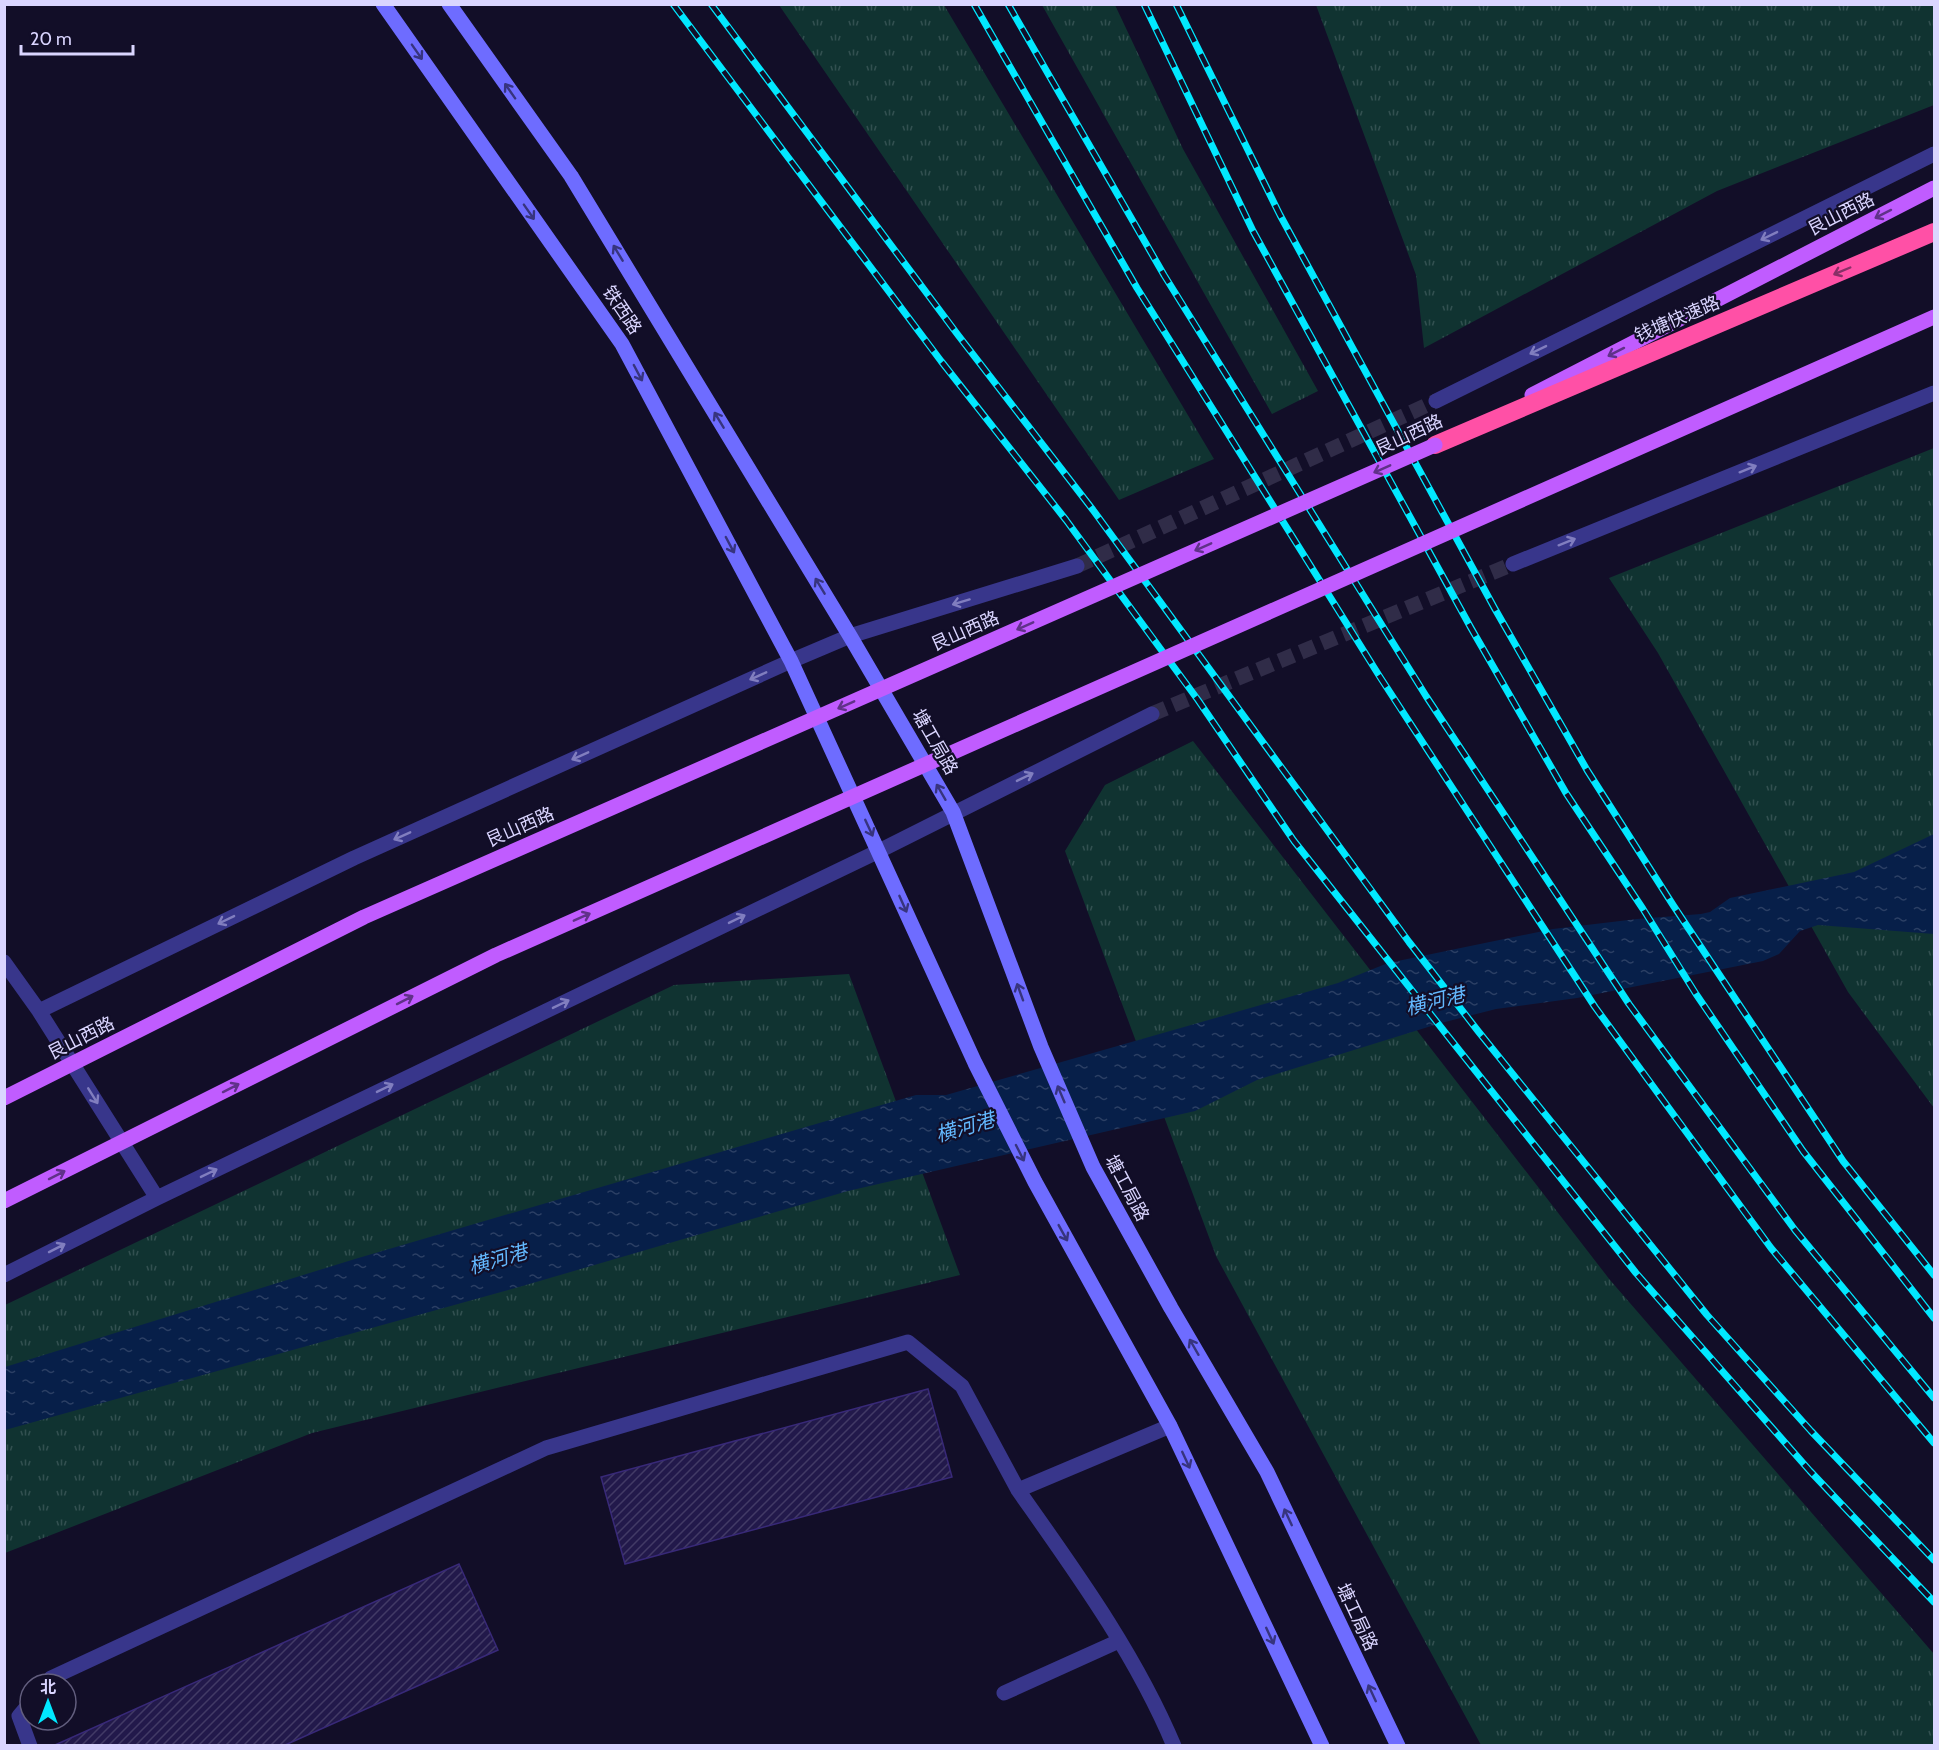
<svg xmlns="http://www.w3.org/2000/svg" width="1939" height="1750" viewBox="0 0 1939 1750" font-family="Cabin,'Noto Sans SC',sans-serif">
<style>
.grass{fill:url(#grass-tufts)}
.water{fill:url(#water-ripples)}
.building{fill:url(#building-hatch);stroke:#382978;stroke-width:1.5}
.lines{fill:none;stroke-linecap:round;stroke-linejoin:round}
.street-tunnel{stroke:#302c48;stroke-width:15;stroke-dasharray:15 8;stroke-linecap:butt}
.lane{stroke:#38368b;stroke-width:15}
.street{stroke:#38368b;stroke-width:15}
.secondary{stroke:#6e6cff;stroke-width:15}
.primary{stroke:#c05cff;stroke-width:15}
.highway{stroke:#ff50a6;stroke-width:18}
.rail-casing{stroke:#01e8ff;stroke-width:7}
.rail{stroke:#120e28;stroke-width:4.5;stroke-dasharray:14;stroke-linecap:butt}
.primary-bridge{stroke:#c05cff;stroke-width:15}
.oneway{stroke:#37347e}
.oneway2{stroke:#603189}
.oneway3{stroke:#817ebf}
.oneway4{stroke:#882f67}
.labels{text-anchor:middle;stroke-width:4.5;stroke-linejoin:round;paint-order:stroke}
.street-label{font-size:18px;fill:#dad5ff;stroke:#120e28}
.water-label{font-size:20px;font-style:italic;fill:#63b9ff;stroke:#120e28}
</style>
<defs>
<pattern id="grass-tufts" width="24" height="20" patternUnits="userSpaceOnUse" patternTransform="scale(1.5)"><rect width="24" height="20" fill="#103331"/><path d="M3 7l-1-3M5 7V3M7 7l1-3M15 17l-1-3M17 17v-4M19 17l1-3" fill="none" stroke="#325050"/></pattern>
<pattern id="water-ripples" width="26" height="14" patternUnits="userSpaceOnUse" patternTransform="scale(1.5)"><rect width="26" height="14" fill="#071f49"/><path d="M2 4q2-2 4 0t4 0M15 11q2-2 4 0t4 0" fill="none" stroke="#2b3f64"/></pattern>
<pattern id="building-hatch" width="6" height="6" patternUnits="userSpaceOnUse" patternTransform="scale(1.5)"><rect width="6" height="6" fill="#22194b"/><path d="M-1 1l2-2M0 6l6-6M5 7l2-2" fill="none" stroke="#423a66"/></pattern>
</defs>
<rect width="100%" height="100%" fill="#120e28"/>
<path class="grass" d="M779,5H944L1214,459L1119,500Z
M1042,5H1115L1183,149L1318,391L1272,414Z
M1316,5H1934V105L1717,191L1424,348L1416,275Z
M1934,448V1108L1848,992L1658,653L1609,578Z
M1193,741L1610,1280L1934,1654V1745H1481L1216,1256L1065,851L1105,785Z
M849,974L960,1275L312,1433L5,1553V1305L674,985Z"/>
<path class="water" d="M1934,834V934L1818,925L1800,931L1779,954L1763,961L1577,998L1496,1009L1441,1023L1257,1080L1195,1111L848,1191L519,1287L5,1430V1367L355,1259L816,1124L916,1095H946L1338,983L1388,963L1553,929L1637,919L1701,914L1710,912L1730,898L1854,872Z"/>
<path class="building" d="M928,1389L952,1477L625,1564L601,1477Z
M459,1564L498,1650L283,1746L55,1745Z"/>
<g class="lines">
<path class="street-tunnel" d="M1077,566L1436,401
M1152,714L1513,564"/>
<path class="lane" d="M1170,1426L1018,1490C1075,1571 1135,1653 1174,1746
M46,1684L51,1678L546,1448L908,1342L962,1386L1018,1490
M1004,1693L1119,1641
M30,1746L19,1716L30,1703"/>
<path class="street" d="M1436,401L1934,154
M1513,564L1934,393
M4,962L39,1011L157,1198
M39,1011L354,858L791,661L850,636L1077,566
M4,1275L157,1198L879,851L1152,714"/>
<path class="secondary" d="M383,4L622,344L791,661L975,1063L1035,1182L1170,1426L1322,1746
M449,4L571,176L850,636L953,812L1041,1047L1093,1167L1171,1308L1267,1472L1398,1746"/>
<path class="primary" d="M1532,395L1934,188"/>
<path class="highway" d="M1435,445L1934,232"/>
<defs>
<path id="rail" d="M673,4L941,361L1066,520L1198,700L1294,841L1451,1040L1636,1273L1810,1471L1934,1602
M711,4L958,335L1093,510L1409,942L1478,1031L1707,1315L1811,1431L1934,1560
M974,4L1137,288L1380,677L1595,1007L1771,1248L1934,1443
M1008,4L1164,275L1426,696L1629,1004L1795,1230L1934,1398
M1144,4L1253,231L1471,628L1566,793L1643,909L1696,994L1803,1151L1934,1318
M1176,4L1280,215L1495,609L1587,770L1673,905L1843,1161L1934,1275"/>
</defs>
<use href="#rail" class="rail-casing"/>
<use href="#rail" class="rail"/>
<path class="primary-bridge" d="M4,1098L364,917L1435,445
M4,1201L496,955L1934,317"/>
</g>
<defs><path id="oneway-shaft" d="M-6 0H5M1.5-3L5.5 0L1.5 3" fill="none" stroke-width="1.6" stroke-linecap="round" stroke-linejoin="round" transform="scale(1.5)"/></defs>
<g class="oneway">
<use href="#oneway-shaft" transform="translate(417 52) rotate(55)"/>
<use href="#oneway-shaft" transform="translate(510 91) rotate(-125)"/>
<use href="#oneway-shaft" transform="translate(529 212) rotate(55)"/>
<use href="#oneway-shaft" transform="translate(618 253) rotate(-121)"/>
<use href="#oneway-shaft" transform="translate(638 373) rotate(62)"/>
<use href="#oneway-shaft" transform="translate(719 420) rotate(-121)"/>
<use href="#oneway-shaft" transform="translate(730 545) rotate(62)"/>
<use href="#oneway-shaft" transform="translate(820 586) rotate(-121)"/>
<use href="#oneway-shaft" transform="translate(941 792) rotate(-120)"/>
<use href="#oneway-shaft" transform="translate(869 828) rotate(65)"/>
<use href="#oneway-shaft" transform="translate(903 904) rotate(66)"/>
<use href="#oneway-shaft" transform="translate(1020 992) rotate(-110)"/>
<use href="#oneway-shaft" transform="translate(1061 1094) rotate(-113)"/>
<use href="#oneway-shaft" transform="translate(1020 1153) rotate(63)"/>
<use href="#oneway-shaft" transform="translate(1063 1233) rotate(61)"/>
<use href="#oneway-shaft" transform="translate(1194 1347) rotate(-120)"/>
<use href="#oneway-shaft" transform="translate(1186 1460) rotate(65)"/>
<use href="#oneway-shaft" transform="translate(1288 1517) rotate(-115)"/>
<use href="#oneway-shaft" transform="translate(1270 1636) rotate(65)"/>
<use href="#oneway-shaft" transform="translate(1372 1693) rotate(-115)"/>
</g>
<g class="oneway2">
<use href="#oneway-shaft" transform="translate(1883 214) rotate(153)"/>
<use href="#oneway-shaft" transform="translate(1616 352) rotate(153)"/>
<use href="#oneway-shaft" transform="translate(1382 469) rotate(156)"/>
<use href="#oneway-shaft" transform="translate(1203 547) rotate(156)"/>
<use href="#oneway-shaft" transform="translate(1025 626) rotate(156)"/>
<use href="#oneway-shaft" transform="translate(846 705) rotate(156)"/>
<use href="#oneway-shaft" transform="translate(582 917) rotate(-24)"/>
<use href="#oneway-shaft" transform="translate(405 1000) rotate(-27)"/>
<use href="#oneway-shaft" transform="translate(231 1088) rotate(-27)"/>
<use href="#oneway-shaft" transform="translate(57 1175) rotate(-27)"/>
</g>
<g class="oneway3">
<use href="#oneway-shaft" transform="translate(1769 236) rotate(154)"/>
<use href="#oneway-shaft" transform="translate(1538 350) rotate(154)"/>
<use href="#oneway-shaft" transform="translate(1748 469) rotate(-22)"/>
<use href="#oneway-shaft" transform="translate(1567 542) rotate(-22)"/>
<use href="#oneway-shaft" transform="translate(961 602) rotate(163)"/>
<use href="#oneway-shaft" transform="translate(758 676) rotate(156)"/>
<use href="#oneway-shaft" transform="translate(580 756) rotate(156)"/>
<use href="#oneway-shaft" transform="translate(1025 777) rotate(-26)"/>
<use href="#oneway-shaft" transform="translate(402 836) rotate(156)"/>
<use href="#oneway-shaft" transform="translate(737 919) rotate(-26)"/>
<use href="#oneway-shaft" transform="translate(226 920) rotate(154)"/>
<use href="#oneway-shaft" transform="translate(561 1004) rotate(-26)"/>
<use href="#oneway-shaft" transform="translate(385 1088) rotate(-26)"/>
<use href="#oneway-shaft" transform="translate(93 1096) rotate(58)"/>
<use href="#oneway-shaft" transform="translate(209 1173) rotate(-26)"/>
<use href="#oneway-shaft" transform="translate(57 1248) rotate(-27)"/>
</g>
<use class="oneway4" href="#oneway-shaft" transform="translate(1842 271) rotate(157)"/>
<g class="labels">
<g class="street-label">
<text transform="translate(1841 214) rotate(-27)" y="6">艮山西路</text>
<text transform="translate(622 310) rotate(56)" y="6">铁西路</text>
<text transform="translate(1677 319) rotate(-23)" y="6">钱塘快速路</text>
<text transform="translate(1409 435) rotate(-25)" y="6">艮山西路</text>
<text transform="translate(965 631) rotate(-24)" y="6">艮山西路</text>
<text transform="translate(935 742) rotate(60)" y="6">塘工局路</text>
<text transform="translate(520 827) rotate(-24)" y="6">艮山西路</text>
<text transform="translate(81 1038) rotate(-27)" y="6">艮山西路</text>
<text transform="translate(1127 1188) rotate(62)" y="6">塘工局路</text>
<text transform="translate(1357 1617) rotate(65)" y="6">塘工局路</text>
</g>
<g class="water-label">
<text transform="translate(1435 1001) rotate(-14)" y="7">横河港</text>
<text transform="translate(965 1127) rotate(-16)" y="7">横河港</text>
<text transform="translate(498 1259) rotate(-16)" y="7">横河港</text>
</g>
</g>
<rect width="1939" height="1750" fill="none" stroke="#dad5ff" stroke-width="12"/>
<g transform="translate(48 1702)"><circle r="28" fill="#120e28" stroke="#625e7e" stroke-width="1.5"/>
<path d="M0-4.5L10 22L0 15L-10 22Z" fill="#01e8ff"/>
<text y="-9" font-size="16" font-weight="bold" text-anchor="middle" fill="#dad5ff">北</text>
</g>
<path d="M21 45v9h112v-9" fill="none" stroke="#dad5ff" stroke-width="3"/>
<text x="30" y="45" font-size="18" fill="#dad5ff" stroke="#120e28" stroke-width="4.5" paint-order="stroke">20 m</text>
</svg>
